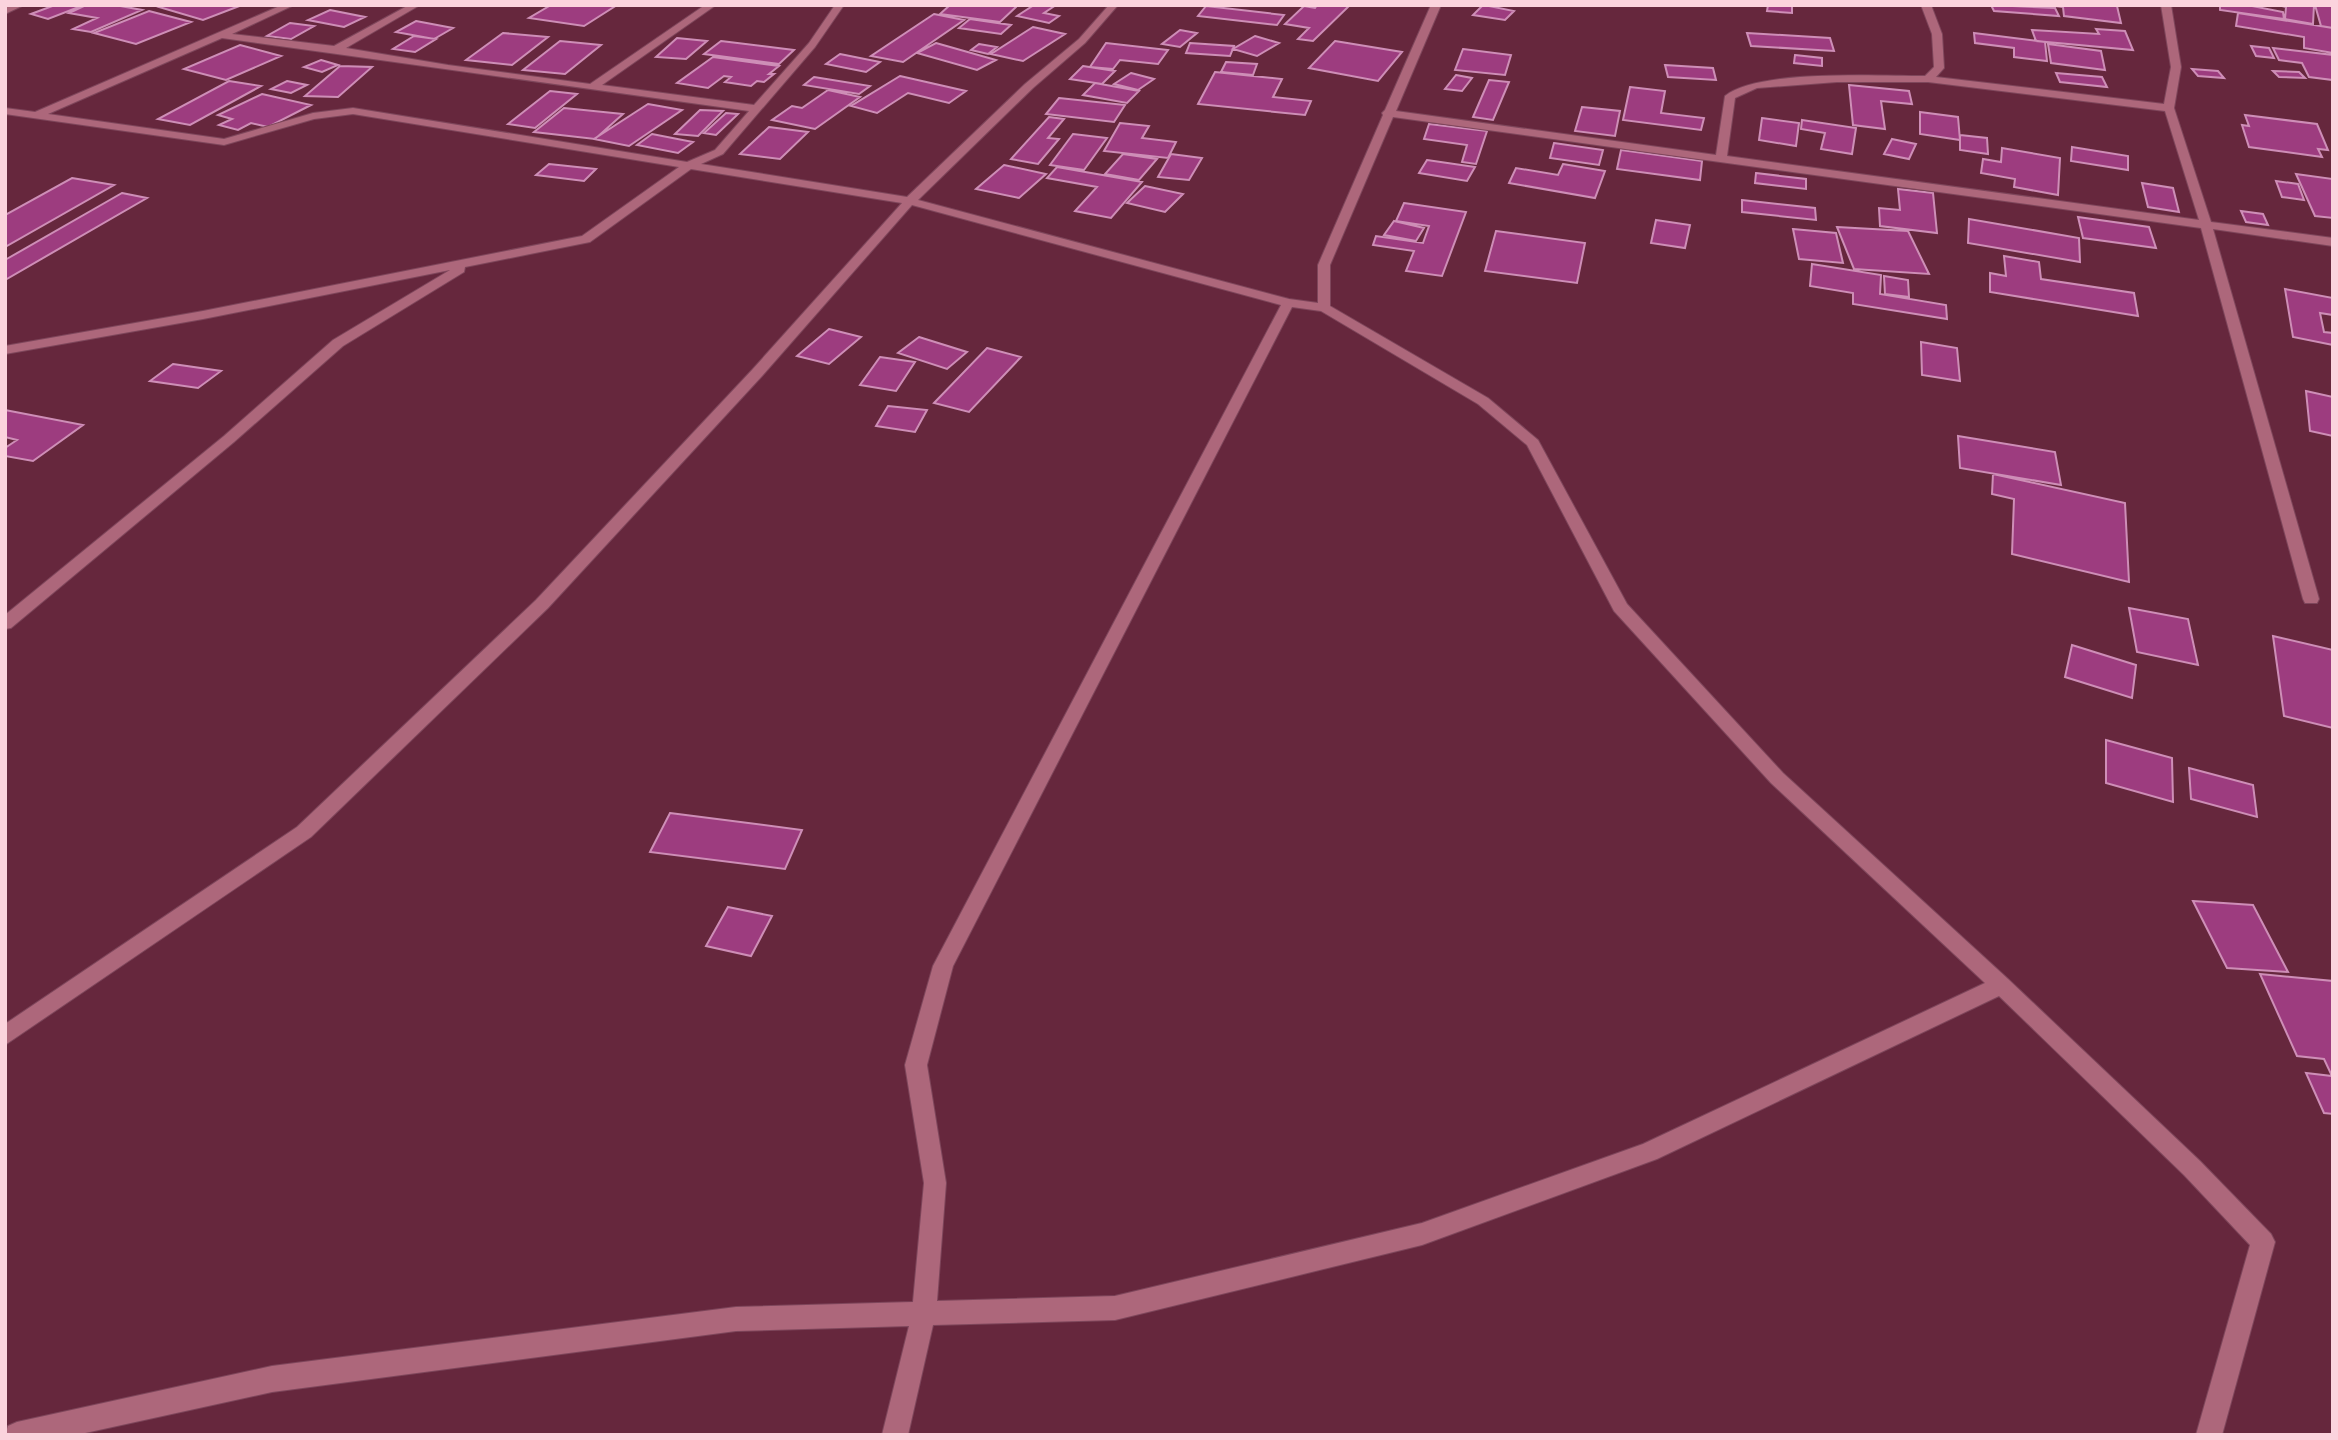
<svg xmlns="http://www.w3.org/2000/svg" width="2338" height="1440" viewBox="0 0 2338 1440" font-family="'Fira Sans',sans-serif">
<style>
.building{fill:#9d3c7f;stroke:#ce8eb7;stroke-width:2}
.lines{fill:none;stroke-linecap:round;stroke-linejoin:round}
.minor-casing{stroke:#7e465b;stroke-width:2}
.minor{fill:#ad677b;fill-rule:evenodd}
</style>
<rect width="100%" height="100%" fill="#66273d"/>
<path class="building" d="M55,5H84L48,19L31,14Z
M86,5H115L142,10L91,32L73,29L97,18L69,13Z
M163,5H242L203,20L159,7Z
M551,5H617L584,26L529,18Z
M950,5H1018L1000,22L940,14Z
M1034,5H1056L1044,13L1059,16L1049,23L1017,16Z
M1317,5H1350L1313,41L1298,39L1309,28L1285,24L1304,6L1315,8Z
M1483,5H1484L1514,11L1505,20L1473,15Z
M1768,5H1792V13L1767,11Z
M1991,5L2055,8L2059,16L1994,11Z
M2046,5L2117,6L2121,23L2064,16L2063,7Z
M2220,5H2247L2283,12L2284,19L2220,10Z
M2278,5H2314L2313,24L2285,19L2286,7Z
M2315,5H2333V28L2321,26Z
M1206,6L1284,15L1277,25L1198,16Z
M330,10L365,17L344,27L308,20Z
M149,11L191,22L136,44L94,33Z
M2238,13L2333,28V53L2304,48V37L2236,26Z
M934,14L964,20L903,62L871,56Z
M970,19L1011,25L1001,34L959,28Z
M416,21L453,28L434,39L396,32Z
M290,23L314,26L291,39L267,36Z
M1033,27L1065,34L1023,61L991,54Z
M2096,29L2125,31L2133,50L2036,41L2032,30L2099,34Z
M1180,30L1197,33L1180,47L1162,44Z
M503,33L548,37L512,65L466,60Z
M1747,33L1830,38L1834,51L1751,46Z
M1974,33L2045,42L2047,61L2014,57V48L1975,43Z
M414,36L436,39L415,52L393,49Z
M1255,36L1279,43L1257,56L1233,49Z
M677,38L707,41L686,59L656,57Z
M560,41L601,45L565,74L523,70Z
M721,41L794,50L779,64L704,54Z
M1335,41L1402,52L1378,81L1309,68Z
M936,43L996,60L977,70L917,53Z
M1106,43L1168,50L1158,64L1120,60L1113,69L1090,67Z
M1190,43L1234,46L1230,56L1186,53Z
M979,44L997,47L988,54L971,50Z
M2048,44L2101,51L2105,70L2051,63Z
M240,45L281,56L226,80L184,69Z
M2251,46L2269,48L2274,58L2256,56Z
M2273,48L2333,55V80L2309,77L2302,63L2279,60Z
M1463,49L1511,55L1505,75L1455,70Z
M840,54L880,62L866,72L826,64Z
M1795,55L1822,58V66L1794,63Z
M713,57L779,66L769,74H774L764,82L757,81L751,86L725,82L731,77L724,76L708,88L677,83Z
M321,60L338,65L322,72L304,67Z
M1226,62L1257,64L1253,75L1221,72Z
M1665,65L1713,68L1716,80L1668,77Z
M340,66L372,67L338,97L305,96Z
M1083,66L1115,71L1102,84L1070,79Z
M2192,69L2218,71L2224,78L2198,76Z
M2273,71L2299,72L2305,78L2279,77Z
M1215,72L1282,79L1273,97L1311,101L1305,115L1198,104Z
M1131,73L1154,79L1138,90L1114,84Z
M2056,73L2102,77L2107,87L2060,82Z
M1456,75L1472,78L1462,91L1445,89Z
M900,76L966,91L949,103L908,93L877,113L851,106Z
M814,77L870,86L859,94L804,85Z
M1489,80L1509,82L1493,120L1473,117Z
M229,81L261,86L190,125L158,119Z
M287,81L307,85L291,93L271,89Z
M1095,83L1139,91L1127,103L1083,95Z
M1849,85L1909,91L1912,104L1881,101L1885,129L1853,125Z
M1630,87L1665,91L1661,113L1704,118L1701,130L1623,120Z
M828,90L860,97L815,129L772,120L792,106L802,108Z
M550,91L577,94L535,128L508,124Z
M262,94L311,105L268,127L251,123L238,130L219,125L232,119L218,115Z
M1059,98L1125,105L1114,122L1046,114Z
M648,104L682,110L629,146L594,139Z
M1582,107L1620,111L1615,136L1575,131Z
M564,108L623,114L595,139L534,132Z
M700,110L723,111L698,136L675,134Z
M1920,112L1958,117L1960,140L1920,134Z
M726,113L738,114L716,135L704,133Z
M2245,115L2317,124L2328,150L2318,149L2322,157L2249,147L2242,125L2249,126Z
M1049,117L1064,119L1048,138L1059,139L1038,164L1011,159Z
M1762,118L1799,123L1796,146L1759,140Z
M1802,120L1856,128L1852,154L1821,149L1825,133L1801,129Z
M1120,123L1149,126L1142,138L1176,142L1168,158L1104,151Z
M1429,124L1487,131L1476,164L1462,162L1467,145L1424,139Z
M769,127L808,132L780,159L740,154Z
M652,134L693,142L678,153L637,145Z
M1073,134L1107,138L1084,170L1050,165Z
M1960,135L1987,138L1988,154L1960,150Z
M1892,139L1916,144L1909,159L1884,154Z
M1554,143L1603,150L1599,165L1550,158Z
M2072,147L2128,156V170L2071,161Z
M2002,148L2060,158L2058,195L2014,187L2015,179L1981,173L1983,159L2001,162Z
M1621,150L1702,161L1700,180L1617,169Z
M1123,154L1157,159L1139,180L1105,174Z
M1171,154L1202,158L1189,180L1158,177Z
M1427,160L1475,167L1467,181L1419,173Z
M549,164L596,169L584,181L536,175Z
M1563,164L1605,171L1595,198L1509,183L1516,168L1558,175Z
M1004,165L1046,174L1019,198L976,189Z
M1057,167L1142,182L1111,218L1075,211L1097,187L1047,178Z
M1756,173L1806,179V189L1755,183Z
M2296,174L2333,179V218L2315,216Z
M72,178L114,185L5,247V215Z
M2276,181L2298,184L2304,200L2282,197Z
M2142,183L2173,188L2179,212L2148,207Z
M1145,186L1183,194L1165,212L1127,203Z
M1898,189L1933,193L1937,233L1880,226L1879,208L1900,210Z
M122,193L147,198L5,280V260Z
M1742,200L1815,208L1816,220L1742,212Z
M1404,203L1466,212L1442,276L1406,271L1414,251L1373,245L1376,236L1423,243L1429,226L1396,221Z
M2241,211L2263,214L2268,225L2246,222Z
M2078,217L2149,227L2156,248L2083,238Z
M1969,219L2079,238L2080,262L1968,243Z
M1656,220L1690,225L1685,248L1651,243Z
M1394,221L1424,228L1416,241L1384,235Z
M1837,227L1908,231L1929,274L1854,269Z
M1793,229L1836,233L1843,263L1799,259Z
M1496,231L1585,243L1577,283L1485,271Z
M2004,256L2039,262L2041,279L2134,293L2138,316L1990,292V273L2006,276Z
M1812,264L1881,275L1880,294L1946,305L1947,319L1853,304V293L1810,286Z
M1884,276L1908,280L1909,297L1885,294Z
M2285,289L2333,298V315L2320,313L2324,332L2333,333V345L2293,337Z
M829,329L861,337L829,364L797,356Z
M919,337L967,352L947,369L898,353Z
M1921,342L1957,348L1960,381L1922,375Z
M987,348L1021,357L969,412L934,403Z
M880,357L915,362L896,391L860,385Z
M173,364L221,371L198,388L150,381Z
M2306,391L2333,397V436L2310,431Z
M888,406L927,410L915,432L876,426Z
M5,410L83,425L33,461L5,456V448L17,440L5,437Z
M1958,436L2055,452L2061,485L1960,468Z
M1993,474L2125,503L2129,582L2012,554L2014,499L1992,494Z
M2129,608L2188,619L2198,665L2137,652Z
M2273,636L2333,650V728L2284,716Z
M2072,645L2136,665L2132,698L2065,677Z
M2106,740L2172,758L2173,802L2106,783Z
M2189,768L2253,785L2257,817L2191,799Z
M670,813L802,830L785,869L650,852Z
M2193,901L2253,905L2288,972L2227,968Z
M728,907L772,916L751,956L706,946Z
M2260,974L2333,981V1114L2324,1113L2306,1073L2332,1076L2324,1059L2297,1056Z"/>
<g class="lines">
<defs>
<path id="minor" d="M11,5H24L5,14V8Z
M282,5H294L232,34L334,46L409,5H420L346,48L448,65L590,84L705,5H716L602,85L754,105L809,43L835,5H844L815,47L723,154L701,164L907,197L1025,84L1079,39L1109,5H1118L1085,43L1033,88L918,200L1289,299L1318,303V265L1383,115L1382,113L1385,110L1431,5H1441L1396,111L1716,155L1725,96C1759,69 1879,76 1925,76L1934,67L1932,34L1921,5H1931L1942,34L1944,68L1936,77L2164,104L2171,67L2161,5H2171L2181,67L2174,108L2211,222L2333,238V246L2213,229L2319,599L2317,603H2305L2303,599L2201,228L1393,117L1330,265V306L1488,398L1538,440L1627,604L1783,773L2008,979L2200,1161L2271,1234L2275,1242L2222,1435H2196L2250,1245L2184,1175L1999,996L1657,1159L1422,1245L1115,1320L933,1325L908,1435H882L909,1326L736,1331L272,1392L76,1435H5L8,1426L17,1422L272,1366L736,1307L913,1302L924,1183L905,1065L933,966L1281,305L912,205L762,376L548,608L311,837L5,1045V1024L297,827L536,600L752,370L902,203L691,169L590,242L465,267L464,272L343,346L234,442L11,628L5,629V615L224,436L333,340L450,270L203,319L5,354V346L203,311L582,236L679,167L353,114L314,119L224,145L5,114V108L35,112ZM222,38L749,111L715,150L687,162L353,108L313,113L224,139L48,114ZM1837,82H1928L2165,111L2199,220L1727,156L1735,98L1757,88ZM1292,307L1321,311L1478,404L1527,445L1614,611L1771,783L1985,983L1643,1144L1422,1223L1115,1296L937,1301L946,1183L927,1065L953,966Z"/>
</defs>
<use href="#minor" class="minor-casing"/>
<use href="#minor" class="minor"/>
</g>
<rect width="2338" height="1440" fill="none" stroke="#fbd3dd" stroke-width="14"/>
</svg>
